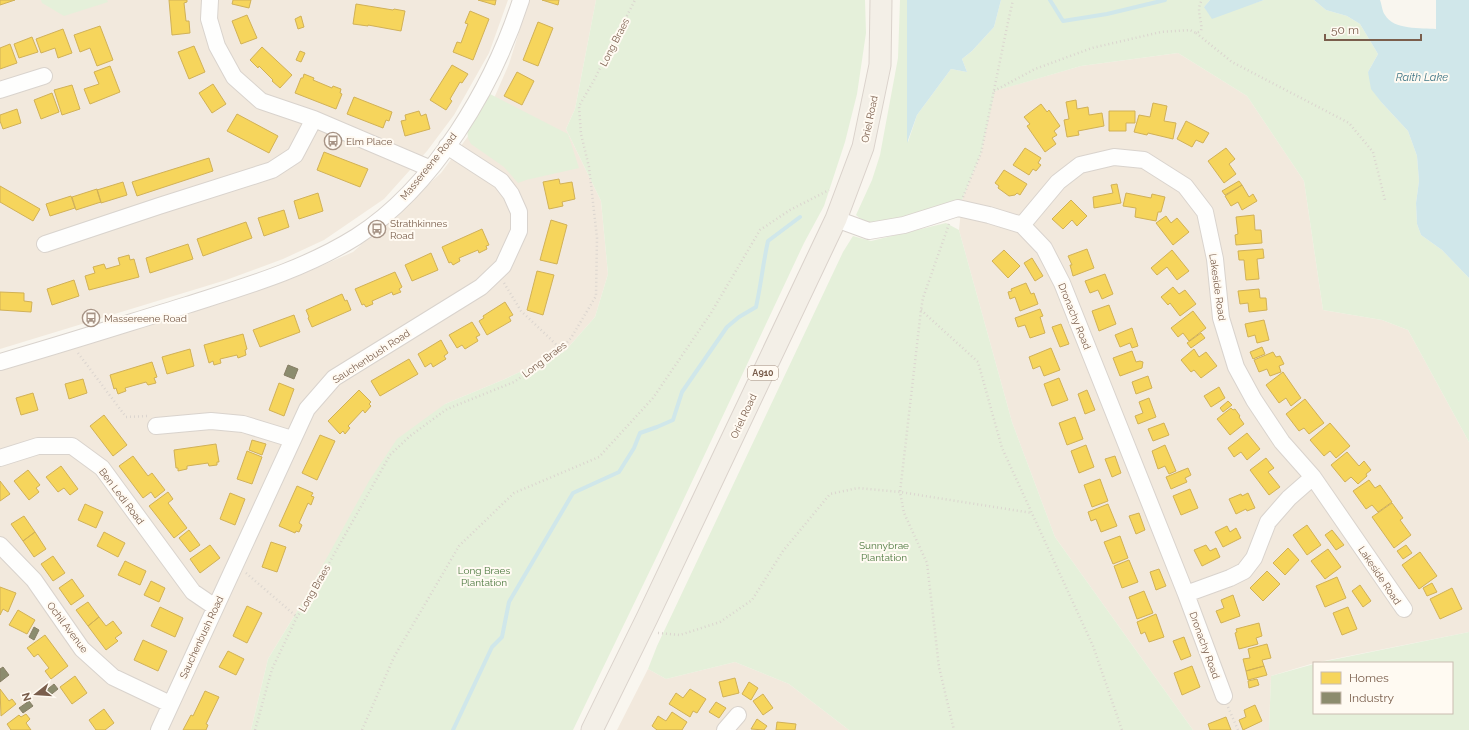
<svg xmlns="http://www.w3.org/2000/svg" width="1469" height="730" viewBox="0 0 1469 730" font-family="Raleway,sans-serif">
<style>
.residential{fill:#f2e9dd}
.green{fill:#e5f0da}
.water{fill:#d0e7ea}
.homes{fill:#f6d55c;stroke:#d1b157}
.industry{fill:#8c8c6e;stroke:#877e64}
.lines{fill:none;stroke-linecap:round;stroke-linejoin:round}
.stream{stroke:#d0e7ea;stroke-width:4}
.minor-casing{stroke:#d9d3cd;stroke-width:18}
.major-casing{stroke:#dad2cb;stroke-width:23}
.path{stroke:#dbd5cf;stroke-width:2.5;stroke-dasharray:1 3;stroke-linecap:butt}
.minor{stroke:#fefefd;stroke-width:16}
.major{stroke:#f3efe7;stroke-width:21}
.labels{text-anchor:middle;stroke-width:4;stroke-linejoin:round;paint-order:stroke}
.shield{fill:#fffaf2;stroke:#a28d7e;stroke-width:1}
.shield-label{font-size:9px;font-weight:bold;fill:#7a5e4c}
.street-label{font-size:10px;fill:#7a5e4c;stroke:#fffaf2}
.poi-label{font-size:10px;fill:#7a5e4c;stroke:#fffaf2;text-anchor:start}
.park-label{font-size:10px;fill:#4f7a41;stroke:#fffaf2}
.water-label{font-size:11px;font-style:italic;fill:#427887;stroke:#fffaf2}
</style>
<rect width="100%" height="100%" fill="#f9f6ef"/>
<path class="residential" d="M0,0H508L489,53L454,115L427,151L384,199L324,240L283,259L226,280L0,349Z
M529,0H596L575,109L566,129L601,201L608,274L595,317L565,351L505,379L445,404L302,603L268,659L251,730H0V369L291,279L353,252L441,173L469,135L495,96L509,64Z
M1178,53L1247,96L1304,181L1323,310L1382,320L1408,330L1469,442V632L1314,663L1271,676L1269,730H1193L1055,537L1012,422L959,230L962,200L981,153L994,91L1081,66Z
M735,662L789,684L849,730H617L648,669L666,679Z"/>
<path class="green" d="M41,0H107L108,2L64,16L42,3Z
M596,0H865L866,33L857,94L845,142L824,206L804,243L658,554L573,730H251L268,659L302,603L369,481L397,439L445,404L505,379L565,351L595,317L608,274L601,201L566,129L575,109Z
M900,0H907L908,142L917,115L951,69L967,72L962,59L972,51L994,27L1001,0H1210L1204,7H1242L1264,0H1314L1326,10L1347,16L1360,24L1378,54L1368,72L1382,103L1408,131L1417,156L1419,181L1416,203L1417,224L1421,235L1442,250L1469,278V442L1408,330L1382,320L1323,310L1304,181L1247,96L1178,53L1081,66L995,91L981,153L962,200L869,226L856,215L872,180L880,155L898,58Z
M490,94L568,134L579,168L526,180L518,183L504,167L471,144L468,138L467,129Z
M946,223L959,230L1012,422L1055,537L1193,730H849L789,684L735,662L666,679L648,669L657,646L843,252L853,236L871,241Z
M1469,632V730H1269L1271,676L1314,664V713H1452V663H1317Z"/>
<path class="water" d="M907,0H1001L994,27L972,51L962,59L967,72L951,69L917,115L907,143Z
M1210,0H1264L1212,19L1204,7Z
M1314,0H1380C1382,5 1382,11 1385,15C1393,30 1422,28 1436,29V0H1469V278L1442,250L1421,235L1417,224L1416,203L1419,181L1417,156L1408,131L1382,103L1371,89L1368,72L1378,54L1360,24L1347,16L1326,10Z"/>
<path class="homes" d="M0,0H15L0,5Z
M169,0H187V2L184,3L186,21H189L190,33L172,35Z
M233,0H251L249,8L232,4Z
M478,0H496L495,5Z
M542,0H559L558,5Z
M356,4L393,10L394,9L405,11L401,31L368,25V26L353,24Z
M470,11L489,19L473,60L453,52L457,42L461,43L468,24L465,23Z
M247,15L257,38L241,44L232,21Z
M301,16L304,27L298,29L295,19Z
M538,22L553,28L538,66L523,60Z
M100,26L113,60L97,66L90,48L80,52L74,35Z
M63,29L72,53L58,58L55,48L41,53L36,39Z
M32,37L38,52L19,58L14,44Z
M10,44L17,63L0,69V48Z
M194,46L205,72L189,79L178,52Z
M262,47L292,75L280,88L272,81L273,80L259,66L258,68L250,60Z
M300,51L305,53L301,62L296,60Z
M452,65L468,74L462,83L460,82L450,99L452,101L446,110L430,100Z
M110,66L120,92L90,104L84,89L99,84L94,72Z
M517,72L534,81L522,105L504,96Z
M304,74L314,78L313,80L332,88L333,86L341,89L340,93L342,94L336,109L295,93L301,78H303Z
M213,84L226,104L212,113L199,93Z
M72,85L80,109L62,115L54,90Z
M52,93L59,112L41,119L34,100Z
M354,97L392,112L389,121L386,120L383,128L347,114Z
M1076,100L1077,109L1088,107L1089,115L1102,113L1104,126L1078,131L1079,135L1067,137L1064,120L1069,119L1066,102Z
M1153,103L1167,106L1164,121L1176,123L1173,139L1148,133L1147,135L1134,132L1139,115L1150,117Z
M1041,104L1047,112L1049,110L1060,126L1054,131L1057,135L1052,138L1056,144L1045,152L1027,126L1030,124L1024,117Z
M17,109L21,123L3,129L0,121V115Z
M419,111L421,116L426,114L430,129L405,136L401,121L406,120L405,115Z
M1109,111H1135V123H1126V131H1109Z
M237,114L278,136L269,153L227,131Z
M1186,121L1209,133L1203,143L1196,140L1192,147L1177,139Z
M1025,148L1041,158L1038,163L1041,165L1036,171L1033,169L1029,175L1013,165Z
M1226,148L1235,159L1229,164L1236,174L1224,183L1208,161Z
M324,152L368,169L360,187L317,170Z
M209,158L213,171L137,196L132,182Z
M1004,170L1027,184L1020,195L1017,193L1015,195L1009,196L998,188L999,186L995,183Z
M559,179L560,184L572,182L575,199L562,202L563,206L549,209L543,182Z
M1239,181L1242,185L1225,195L1222,191Z
M123,182L127,195L101,203L97,190Z
M1117,184L1121,203L1094,208L1093,197L1113,193L1111,185Z
M1242,185L1249,197L1253,194L1257,201L1242,210L1238,202L1231,206L1225,196Z
M0,186L40,209L33,221L0,202Z
M97,189L101,202L76,210L72,197Z
M318,193L323,211L299,219L294,201Z
M1126,193L1151,198L1152,194L1165,197L1161,212H1158L1156,221L1135,217L1136,208L1123,206Z
M71,196L75,208L50,216L46,204Z
M1071,200L1087,216L1077,226L1072,220L1063,229L1052,219Z
M284,210L289,227L264,236L258,218Z
M1254,215L1255,230H1261L1262,243L1236,245L1235,235L1238,234L1236,217Z
M1166,216L1171,223L1177,218L1189,232L1173,245L1156,223Z
M551,220L567,225L557,264L540,260Z
M246,222L252,238L203,256L197,239Z
M482,229L489,245L486,246L487,249L479,253L478,250L459,258L460,261L453,265L451,262L449,263L442,247Z
M188,244L193,259L150,273L146,258Z
M1087,249L1094,268L1073,276L1070,265H1072L1068,256Z
M1263,249L1264,258L1257,259L1259,279L1246,280L1244,260H1239L1238,251Z
M1004,250L1020,266L1008,278L992,261Z
M1172,250L1189,271L1177,280L1167,267L1157,275L1151,268Z
M431,253L438,270L412,281L405,265Z
M129,255L130,260L134,259L139,277L89,290L85,276L95,273L93,267L104,264L106,269L120,265L118,258Z
M1032,258L1043,276L1035,281L1024,263Z
M537,271L554,275L543,315L527,310Z
M395,272L402,287L399,289L401,292L393,295L392,292L372,301L373,304L366,307L364,304L362,305L355,289Z
M1105,274L1113,294L1102,299L1098,290L1090,293L1085,281Z
M74,280L79,296L52,305L47,289Z
M1026,283L1031,294L1034,293L1038,304L1020,311L1015,297L1010,299L1008,292L1012,291L1011,289Z
M1173,287L1179,294L1185,290L1196,304L1180,316L1170,303L1168,305L1161,297Z
M1259,289L1260,298H1266L1267,310L1249,312L1248,303L1240,304L1238,291Z
M0,292L24,293V301L32,302L31,312L0,310Z
M342,294L345,301L347,300L351,310L312,327L308,318L309,317L306,310Z
M505,302L513,315L509,317L511,321L487,335L479,321L484,318L483,316Z
M1109,305L1116,324L1099,331L1092,311Z
M1040,309L1043,316L1040,317L1045,333L1030,338L1025,325L1018,327L1015,318Z
M1193,311L1206,328L1189,341L1183,333L1178,337L1171,328Z
M294,315L300,332L260,347L253,330Z
M1264,320L1269,340L1257,343L1255,335L1248,337L1245,324Z
M472,322L480,335L476,337L478,341L465,349L462,345L457,348L449,335Z
M1061,324L1069,344L1060,347L1052,327Z
M1132,328L1138,346L1132,348L1130,343L1120,347L1115,335Z
M1201,333L1205,338L1191,348L1187,343Z
M243,334L247,349L245,350L246,355L238,358L237,355L220,359L221,363L214,365L213,361L209,363L204,345Z
M441,340L448,353L444,356L446,359L433,367L431,363L425,367L418,354Z
M1262,347L1265,354L1253,359L1250,352Z
M1051,348L1060,370L1044,376L1040,366L1033,369L1029,357Z
M190,349L194,366L167,374L162,357Z
M1194,349L1199,357L1206,352L1217,366L1201,378L1194,370L1191,372L1181,360Z
M1132,351L1136,362L1140,361L1143,362L1142,368L1120,376L1113,358Z
M1273,352L1276,357L1280,356L1284,364L1279,366L1281,372L1270,376L1267,369L1259,372L1254,360Z
M409,359L418,374L380,396L371,381Z
M152,362L157,377L154,378L156,383L148,385L146,382L125,388L126,391L118,394L116,388L114,389L110,375Z
M1283,372L1301,398L1291,406L1286,398L1279,403L1266,385Z
M1148,376L1152,388L1136,394L1132,382Z
M1059,378L1068,400L1052,406L1044,384Z
M83,379L87,393L69,399L65,384Z
M279,383L294,389L284,416L269,410Z
M1219,387L1225,398L1211,407L1204,396Z
M359,390L371,402L369,404L371,406L365,413L363,410L348,426L350,428L345,434L343,431L340,434L328,421Z
M1087,390L1095,410L1085,414L1078,394Z
M33,393L38,410L21,415L16,398Z
M1149,398L1156,417L1138,424L1135,416L1143,413L1139,402Z
M1305,399L1324,423L1309,434L1304,428L1299,431L1286,414Z
M1228,401L1232,405L1223,412L1220,408Z
M1231,408L1233,410L1235,409L1240,416L1239,417L1244,424L1230,435L1217,419Z
M104,415L127,445L113,456L90,426Z
M1075,417L1083,439L1067,445L1059,423Z
M1164,423L1169,435L1153,441L1148,429Z
M1330,423L1350,446L1336,458L1330,451L1324,456L1310,440Z
M1247,433L1260,449L1247,460L1241,452L1234,457L1228,448Z
M320,435L335,441L317,480L302,473Z
M252,440L266,444L262,455L249,450Z
M216,444L219,462H217V465L209,466L208,463L187,466V469L178,471V468H176L174,450Z
M1086,445L1094,467L1079,473L1071,451Z
M1165,445L1176,471L1169,474L1165,466L1158,469L1152,451Z
M247,451L262,457L252,484L237,479Z
M1347,452L1359,466L1364,461L1371,470L1366,474L1367,476L1358,484L1351,477L1345,482L1331,465Z
M133,456L148,476L152,473L165,490L155,498L151,492L143,498L119,466Z
M1115,456L1121,473L1112,477L1105,459Z
M1266,458L1274,468L1268,472L1280,487L1269,495L1250,470Z
M61,466L78,489L70,495L64,488L58,492L46,477Z
M1188,468L1191,475L1185,478L1187,482L1171,489L1166,477Z
M28,470L40,485L36,488L39,492L29,500L14,481Z
M1100,479L1108,501L1092,507L1084,485Z
M1369,480L1375,488L1380,485L1392,502L1378,512L1372,505L1366,509L1353,491Z
M0,481L10,494L0,501Z
M297,486L313,493L311,496L314,497L311,505L308,503L299,523L302,525L299,532L296,531L295,533L279,526Z
M1190,489L1198,508L1181,515L1173,496Z
M168,492L173,499L168,503L187,528L174,538L149,506Z
M230,493L245,499L235,525L220,519Z
M1248,493L1255,508L1247,511L1246,509L1236,514L1229,499L1241,494L1242,496Z
M1392,503L1403,518L1400,520L1411,535L1394,548L1372,517Z
M85,504L103,512L96,528L78,520Z
M1108,504L1117,526L1101,532L1096,519L1091,521L1088,512Z
M1139,513L1145,530L1136,534L1129,516Z
M24,516L35,532L23,541L11,524Z
M1307,525L1321,545L1307,555L1293,535Z
M1227,526L1230,532L1236,528L1241,538L1223,547L1215,532Z
M189,530L200,545L190,552L179,538Z
M1332,530L1344,545L1336,550L1325,535Z
M35,532L46,549L34,557L23,541Z
M104,532L125,543L118,557L97,546Z
M1120,536L1128,558L1113,564L1104,542Z
M271,542L286,547L277,572L262,567Z
M210,545L220,558L200,573L190,559Z
M1206,545L1210,551L1216,548L1220,557L1202,566L1194,550Z
M1406,545L1412,553L1403,559L1397,551Z
M1288,548L1299,560L1285,575L1273,563Z
M1328,549L1341,567L1325,579L1311,561Z
M1420,552L1437,576L1419,589L1402,565Z
M53,556L65,573L53,581L41,564Z
M1129,560L1138,582L1122,588L1114,566Z
M125,561L146,571L140,585L118,575Z
M1159,569L1166,586L1156,590L1150,572Z
M1267,571L1280,584L1263,601L1250,588Z
M1337,577L1346,598L1325,607L1316,586Z
M72,579L84,596L71,605L59,588Z
M151,581L165,588L159,602L144,595Z
M1432,583L1437,592L1427,596L1423,588Z
M1360,585L1371,601L1363,607L1352,591Z
M0,587L16,593L8,612L3,609L0,615Z
M1452,588L1462,609L1440,619L1430,599Z
M1144,591L1153,613L1137,619L1129,597Z
M1233,595L1240,616L1221,623L1216,611L1224,608L1221,600Z
M88,602L99,617L88,626L76,610Z
M247,606L262,613L247,643L233,636Z
M160,607L183,618L175,637L151,626Z
M1348,607L1357,629L1342,635L1333,613Z
M18,610L35,620L27,634L9,625Z
M1156,614L1164,637L1149,642L1145,632L1141,634L1137,622Z
M99,617L106,626L113,621L122,633L115,638L118,641L106,650L88,626Z
M1259,623L1262,636L1256,638L1258,644L1239,649L1235,633L1237,632L1236,629Z
M45,635L68,666L51,679L45,671L49,668L38,654L34,657L27,648Z
M1184,637L1191,656L1181,660L1173,641Z
M143,640L167,651L158,671L134,660Z
M1267,644L1271,658L1262,660L1264,666L1246,671L1243,659L1250,658L1248,649Z
M228,651L244,659L236,675L219,667Z
M1192,666L1200,687L1182,695L1174,673Z
M1264,666L1267,675L1248,680L1246,671Z
M75,676L87,693L72,704L60,687Z
M735,678L739,693L723,697L719,682Z
M1257,679L1259,685L1249,688L1248,681Z
M749,682L758,688L751,700L742,694Z
M0,689L9,701L12,699L16,704L1,716Z
M690,689L706,699L697,713L693,711L690,717L669,704L676,693L683,698Z
M205,691L219,697L206,724L208,725L206,730H183L191,715L193,716Z
M763,694L773,708L763,715L753,701Z
M716,702L726,708L719,718L709,712Z
M1255,705L1262,721L1243,730L1239,720L1246,717L1244,710Z
M104,709L114,723L105,730H96L89,720Z
M672,712L687,722L682,730H657L652,726L658,716L666,721Z
M26,714L30,719L26,723L31,730H11L7,724L19,715L21,717Z
M1226,717L1231,730H1210L1208,724Z
M757,719L767,726L764,730L751,729Z
M777,722L796,724L795,730H776Z"/>
<path class="industry" d="M288,365L298,369L294,379L284,375Z
M34,627L39,630L34,640L29,637Z
M3,667L9,675L0,682V669Z
M54,684L58,689L48,697L44,692Z
M29,701L33,706L23,713L19,708Z"/>
<g class="lines">
<path class="stream" d="M1050,0L1063,21L1107,14L1165,0
M453,730L492,647L502,637L509,602L573,493L619,472L634,448L640,433L657,427L673,420L682,392L727,327L739,317L756,307C761,285 763,263 768,241L800,217"/>
<defs>
<path id="minor" d="M210,0L209,19L217,46L234,77L261,101L314,119L429,168
M0,90L44,76
M836,219L869,231L904,225L958,208L989,215L1022,225L1044,248L1062,283L1186,594L1224,696
M1022,225L1058,182L1080,165L1114,157L1144,160L1185,186L1205,212L1215,259L1221,318L1236,367L1254,400L1282,442L1313,477L1404,609
M45,244L159,206L272,170L295,155L314,119
M0,362C63,344 125,324 187,305C246,286 303,270 356,237C434,187 493,87 521,0
M156,426L211,421L243,424L292,439
M0,458L38,446H72L102,468L193,592L215,607
M0,545L34,580L82,649L113,677L170,704
M1186,594L1230,578L1244,571L1254,558L1268,522L1289,498L1313,477
M159,730L307,409L334,378L481,287L503,266L519,231V212L511,194L501,181L447,146
M725,730L738,715"/>
<path id="major" d="M592,730L647,618L836,219L863,147L880,65L881,0"/>
</defs>
<use href="#minor" class="minor-casing"/>
<use href="#major" class="major-casing"/>
<path class="path" d="M1196,33L1232,62L1349,123L1373,152L1385,200
M994,91L1035,69L1092,48L1161,32L1190,30L1196,33L1201,31C1203,20 1195,11 1202,0
M963,197L981,153L1008,22L1013,0
M949,224L923,298L921,310L900,492L1032,513
M504,283L521,311L561,349
M921,310L978,362L1002,448L1093,646L1122,730
M78,353L126,417L148,416
M246,573L297,617
M658,633L680,635L720,622L752,600L783,551L830,494L858,488L900,492L904,513L927,563L939,667L954,730
M1228,707L1238,730
M255,730L272,669L297,617L314,590L390,455L410,436L447,409L514,382L561,349L571,338L596,296L597,238L589,167L581,134L579,106L593,82L635,0
M362,730L394,657L459,546L514,493L599,457L653,398L711,313L760,230L790,210L829,190"/>
<use href="#minor" class="minor"/>
<use href="#major" class="major"/>
</g>
<defs>
<symbol id="bus-ring" viewBox="-11 -11 22 22"><circle r="9.5" fill="#fffaf2" stroke="#a69385" stroke-width="1.5"/><path d="M-5-6H5V4H4V6H2V4H-2V6H-4V4H-5ZM-3.5-4V0h7V-4ZM-3.5 1.2v1.5H-2V1.2ZM2 1.2v1.5H3.5V1.2Z" fill="#a69385"/></symbol>
</defs>
<g fill-rule="evenodd">
<use href="#bus-ring" x="323" y="131" width="20" height="20"/>
<use href="#bus-ring" x="367" y="219" width="20" height="20"/>
<use href="#bus-ring" x="81" y="308" width="20" height="20"/>
</g>
<g class="labels">
<rect class="shield" x="748" y="366" width="30" height="14" rx="3"/>
<g class="shield-label">
<text x="763" y="376">A910</text>
</g>
<g class="street-label">
<text transform="translate(614 42) rotate(-63)" y="4">Long Braes</text>
<text transform="translate(869 119) rotate(-78)" y="4">Oriel Road</text>
<text transform="translate(428 166) rotate(-51)" y="4">Massereene Road</text>
<text transform="translate(1218 287) rotate(82)" y="4">Lakeside Road</text>
<text transform="translate(1075 316) rotate(68)" y="4">Dronachy Road</text>
<text transform="translate(371 356) rotate(-33)" y="4">Sauchenbush Road</text>
<text transform="translate(544 359) rotate(-37)" y="4">Long Braes</text>
<text transform="translate(743 416) rotate(-65)" y="4">Oriel Road</text>
<text transform="translate(122 496) rotate(53)" y="4">Ben Ledi Road</text>
<text transform="translate(1380 575) rotate(56)" y="4">Lakeside Road</text>
<text transform="translate(314 588) rotate(-60)" y="4">Long Braes</text>
<text transform="translate(68 627) rotate(53)" y="4">Ochil Avenue</text>
<text transform="translate(201 637) rotate(-65)" y="4">Sauchenbush Road</text>
<text transform="translate(1205 645) rotate(70)" y="4">Dronachy Road</text>
</g>
<g class="poi-label">
<text x="346" y="145">Elm Place</text>
<text x="390" y="227">Strathkinnes<tspan x="390" dy="12">Road</tspan></text>
<text x="104" y="322">Massereene Road</text>
</g>
<g class="park-label">
<text x="884" y="549">Sunnybrae<tspan x="884" dy="12">Plantation</tspan></text>
<text x="484" y="574">Long Braes<tspan x="484" dy="12">Plantation</tspan></text>
</g>
<g class="water-label">
<text x="1422" y="81">Raith Lake</text>
</g>
</g>
<rect x="1313" y="662" width="140" height="52" fill="#fffaf2" stroke="#cabcb0"/>
<rect x="1321" y="672" width="20" height="12" fill="#f6d55c" stroke="#cabcb0"/>
<text x="1349" y="682" font-size="12" fill="#7a5e4c">Homes</text>
<rect x="1321" y="692" width="20" height="12" fill="#8c8c6e" stroke="#cabcb0"/>
<text x="1349" y="702" font-size="12" fill="#7a5e4c">Industry</text>
<g transform="translate(36 694) rotate(253)" stroke="#fffaf2" stroke-width="3" paint-order="stroke">
<path d="M0-3L7 15L0 10L-7 15Z" fill="#7a5e4c"/>
<text y="-6" font-size="11" font-weight="bold" text-anchor="middle" fill="#7a5e4c">N</text>
</g>
<path d="M1325 34v6h96v-6" fill="none" stroke="#7a5e4c" stroke-width="2"/>
<text x="1331" y="34" font-size="12" fill="#7a5e4c" stroke="#fffaf2" stroke-width="3" paint-order="stroke">50 m</text>
</svg>
